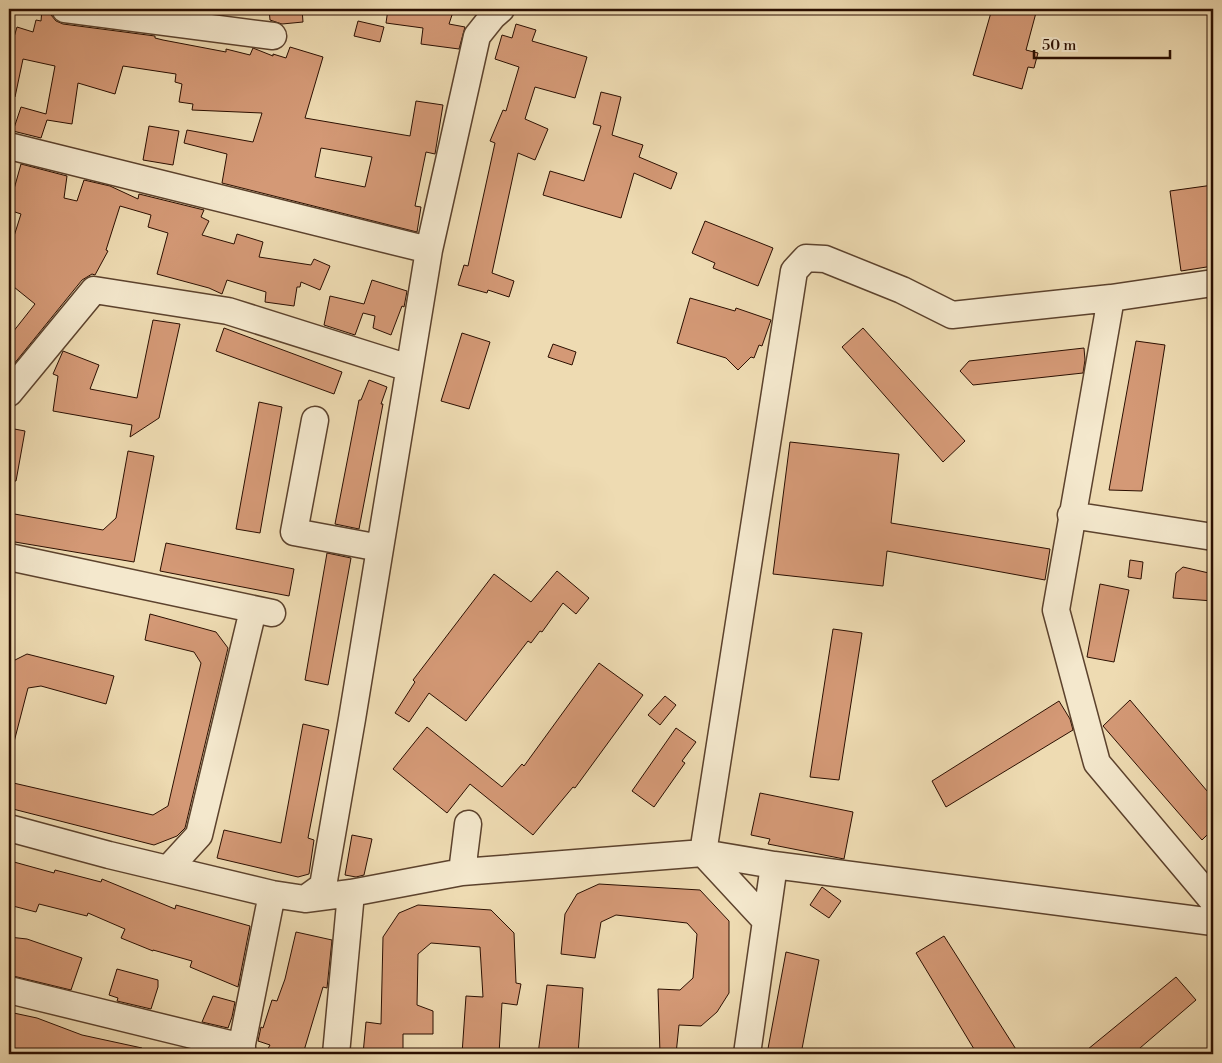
<svg xmlns="http://www.w3.org/2000/svg" width="1222" height="1063" viewBox="0 0 1222 1063" font-family="'Libre Bodoni',serif">
<style>
.building{fill:#d49976;stroke:#2b0f01;fill-rule:evenodd}
.lines{fill:none;stroke-linecap:round;stroke-linejoin:round}
.minor-casing{stroke:#5c422d;stroke-width:29}
.minor{stroke:#f4e8cd;stroke-width:26}
</style>
<rect width="100%" height="100%" fill="#eedbb2"/>
<filter id="stains"><feTurbulence type="fractalNoise" baseFrequency=".004" numOctaves="4"/><feColorMatrix values="0 0 0 0 .2 0 0 0 0 .09 0 0 0 0 .02 0 0 0 .5 -.17"/></filter>
<radialGradient id="worn" r=".72"><stop offset=".6" stop-color="#630" stop-opacity="0"/><stop offset="1" stop-color="#630" stop-opacity=".3"/></radialGradient>
<path class="building" d="M42,9H50L51,15L56,21L63,24L155,36V38L163,40L226,52V49L250,55L253,48L273,56V54L286,58L290,47L323,57L305,118L410,136L416,101L443,105L435,154L426,152L415,206L421,207L417,232L222,183L227,154L184,143L187,130L253,142L262,113L192,110L193,104L179,102L182,84L175,82L176,74L123,66L115,94L78,83L72,124L47,120L41,138L13,131L21,107L46,114L55,66L23,59L15,97L9,96V44H12L17,27L33,32L36,20L41,21ZM321,148L372,157L365,187L315,177Z
M269,9H302L303,22L282,24L270,20Z
M388,9H454L449,24L465,27L459,49L421,44L423,28L386,23Z
M992,9H1037L1026,50L1038,53L1034,68L1028,67L1022,89L973,75Z
M358,21L384,27L380,42L354,36Z
M516,24L536,30L532,41L587,57L575,98L535,87L525,119L548,129L535,160L518,153L492,273L514,281L509,297L488,290L487,293L458,285L464,265L468,266L495,143L490,141L503,110L506,111L519,67L495,59L502,35L512,38Z
M601,92L621,97L612,135L643,145L639,157L677,173L671,189L634,173L621,218L543,195L550,171L584,181L601,126L593,124Z
M149,126L179,131L173,165L143,160Z
M21,164L67,176L64,198L77,201L84,180L110,186L138,199L139,194L204,210L201,217L209,221L202,235L234,244L237,234L263,242L259,257L311,265L314,259L330,266L320,290L301,282L300,287H297L294,306L265,302L266,292L227,280L222,294L209,288L157,274L168,233L148,227L151,215L120,206L106,250L108,251L95,275L92,274L82,280L9,370V337L35,304L9,283V252L21,214L9,210V207Z
M1213,185V266L1181,271L1170,191Z
M705,221L773,248L758,286L713,268L715,263L692,253Z
M372,280L407,291L404,307L402,306L391,335L373,328L375,316L363,313L355,335L324,325L330,296L364,304Z
M690,298L735,311L736,308L771,320L762,346L759,345L754,358L751,357L738,370L726,358L677,343Z
M153,320L180,324L159,418L130,437L132,425L53,411L58,376L53,374L63,351L99,365L90,389L137,398Z
M224,328L342,372L334,394L216,351Z
M863,328L965,441L943,462L842,347Z
M462,333L490,342L469,409L441,401Z
M1136,341L1165,345L1142,491L1109,490Z
M553,344L576,352L572,365L548,357Z
M1084,348L1085,360L1083,373L973,385L960,371L969,361Z
M369,380L387,387L381,404H383L359,529L335,524L359,400H361Z
M259,402L282,407L260,533L236,529Z
M9,428L25,431L16,481H9Z
M790,442L899,454L891,523L1050,549L1045,580L887,551L883,586L773,574Z
M128,451L154,456L134,562L9,541V513L103,530L116,518Z
M166,543L294,569L289,596L160,571Z
M327,553L351,558L328,685L305,680Z
M1130,560L1143,562L1141,579L1128,577Z
M1183,567L1213,574V601L1173,598L1176,573Z
M557,571L589,598L576,614L563,603L542,632L540,631L531,643L528,641L466,721L429,693L409,722L395,713L415,682L413,680L494,574L531,602Z
M1100,584L1129,590L1114,662L1087,657Z
M150,614L216,632L228,648L185,828L177,836L154,845L9,808V782L153,815L168,806L201,663L194,652L145,640Z
M833,629L862,633L839,780L810,777Z
M27,654L114,676L106,704L41,686L28,688L14,742H9V663Z
M599,663L643,695L575,788L573,787L533,835L470,784L447,813L393,769L427,727L502,787L522,764L524,766Z
M665,696L676,705L660,725L648,715Z
M1130,700L1213,798V829L1202,840L1103,726Z
M1059,701L1070,719L1073,730L946,807L932,781Z
M303,724L329,730L308,838L314,840L309,874L298,877L217,858L224,830L281,843Z
M676,728L696,742L682,761L685,763L654,807L632,791Z
M760,793L853,812L844,859L768,844L770,839L751,835Z
M352,835L372,839L364,875L356,877L345,875Z
M14,862L54,873L55,870L101,882L102,879L175,909L176,905L250,926L238,987L190,967L192,961L153,950V951L121,938L125,929L88,913L87,916L39,904L36,912L9,905V883Z
M599,884L700,890L729,921V993L717,1012L701,1026L679,1025L676,1054H660L658,989L680,990L693,978L697,934L687,923L616,915L601,922L595,958L561,954L565,914L577,894Z
M822,887L841,901L829,918L810,905Z
M418,905L491,910L514,933L516,983L521,984L517,1005L502,1003L499,1054H462L466,996L483,997L480,947L431,943L418,954L417,1005L433,1011V1034H403V1054H363L366,1022L381,1024L383,937L399,913Z
M296,932L332,940L327,988L323,987L303,1054H265L270,1045L258,1041L261,1027L263,1028L272,1000L277,1001L285,979Z
M944,936L1019,1054H977L916,953Z
M9,937L27,939L82,958L71,990L9,975Z
M786,952L819,960L801,1054H767Z
M117,969L158,980V987L151,1009L117,1001L118,998L109,995Z
M1176,977L1196,1000L1133,1054H1082Z
M547,985L583,988L578,1054H538Z
M213,996L235,1002L232,1017L228,1028L202,1022Z
M9,1012L37,1018L82,1035L142,1048V1054H9Z"/>
<g class="lines">
<defs>
<path id="minor" d="M65,9L273,36
M9,146L429,250
M1111,298L1056,610L1097,763L1213,901
M9,393L94,290L228,311L409,368
M315,420L294,532L380,548
M1071,515L1213,537
M9,557L272,613
M9,828L109,855L272,894L305,899L351,893L462,872L703,853L774,865L1213,922
M168,869L199,835L253,610
M462,872L468,824
M305,899L323,886L352,719L429,250L477,36L493,16L501,9
M766,921L703,853L794,271L806,258L825,259L902,290L952,315L1111,298L1213,283
M9,990L242,1047
M240,1054L272,894
M336,1054L351,893
M747,1054L774,865"/>
</defs>
<use href="#minor" class="minor-casing"/>
<use href="#minor" class="minor"/>
</g>
<rect width="1222" height="1063" fill="none" stroke="#eedbb2" stroke-width="30"/>
<rect x="10" y="10" width="1202" height="1043" fill="none" stroke="#2b0f01" stroke-width="2.5"/>
<rect x="15" y="15" width="1192" height="1033" fill="none" stroke="#2b0f01"/>
<path d="M1034 50v8h136v-8" fill="none" stroke="#2b0f01" stroke-width="2.5"/>
<text x="1042" y="50" font-size="15" fill="#2b0f01" stroke="#f4e8cd" stroke-width="4" paint-order="stroke">50 m</text>
<rect width="100%" height="100%" filter="url(#stains)"/>
<rect width="100%" height="100%" fill="url(#worn)"/>
</svg>
